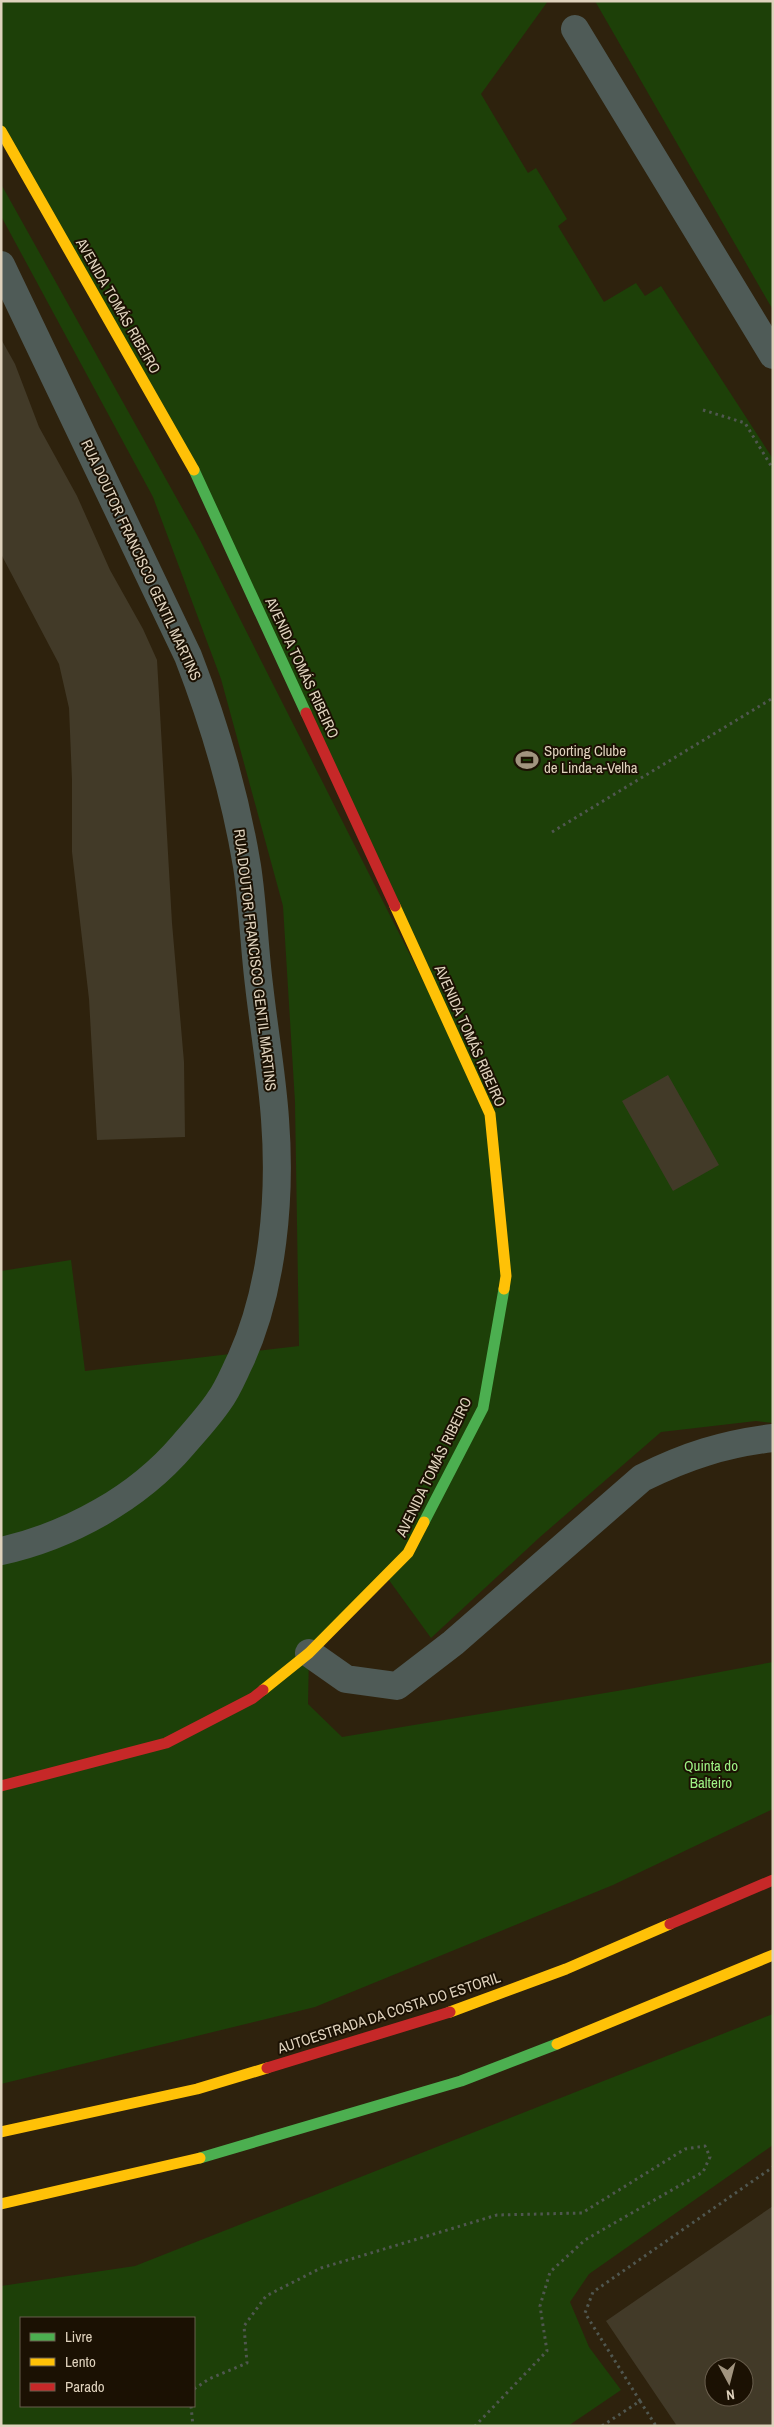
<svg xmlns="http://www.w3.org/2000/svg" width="774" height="2427" viewBox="0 0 774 2427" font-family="'Archivo Narrow',sans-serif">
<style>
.green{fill:#1d4008;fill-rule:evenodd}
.building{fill:#423a28;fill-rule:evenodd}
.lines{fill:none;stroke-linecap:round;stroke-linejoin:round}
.path{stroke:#505750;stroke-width:3;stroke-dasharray:2.5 4;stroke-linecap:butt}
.street{stroke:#4f5b57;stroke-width:28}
.fast{stroke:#4caf50;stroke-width:11}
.slow{stroke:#ffc107;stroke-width:11}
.jam{stroke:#c62828;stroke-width:11}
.labels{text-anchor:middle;stroke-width:4;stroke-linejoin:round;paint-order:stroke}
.street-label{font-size:15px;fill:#dfd2bd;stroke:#1b1103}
.poi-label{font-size:15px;fill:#dfd2bd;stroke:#1b1103;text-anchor:start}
.park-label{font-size:15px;fill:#9ef284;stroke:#1b1103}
</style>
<rect width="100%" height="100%" fill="#2e220d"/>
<path class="green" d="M1,1H548L481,94L528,173L536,168L567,219L558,226L604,302L636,283L645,296L661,286L773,459V1423L756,1421L661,1432L540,1537L431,1638L386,1576L309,1653L308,1704L342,1737L629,1689L773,1662V1809L613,1885L315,2007L1,2084V1271L71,1260L85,1371L299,1346L295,1102L283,906L221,679L153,497L1,216V184L200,540L482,1097L199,479L1,131Z
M595,1H773V310Z
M773,2014V2145L589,2274L570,2302L589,2347L621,2390L568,2426H1V2286L135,2266ZM21,2318H194V2406H21Z"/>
<path class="building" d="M1,339L15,364L39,427L77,496L110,570L143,629L157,660L172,923L184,1062L185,1137L97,1140L89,999L72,852V780L69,708L59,664L1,554Z
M668,1075L719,1165L673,1191L622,1101Z
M773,2206V2426H677L606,2321ZM714,2367H744V2397H714Z"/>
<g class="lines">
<path class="path" d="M703,410L745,423L773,469
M552,832L773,698
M194,2389L209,2379L247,2363L244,2326L266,2296L321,2268L497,2215L582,2213L685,2149L705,2146L710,2157L703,2172L585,2240L550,2272L540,2306L547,2351L475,2426
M640,2401L656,2426
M191,2406L193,2426
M602,2426L640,2401L585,2313L593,2292L773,2167"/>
<path class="street" d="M575,29L773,355
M1,265L188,656C214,723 235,794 247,866C253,905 254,945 259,985C264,1030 272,1075 275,1119C281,1197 273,1288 241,1359C234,1373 228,1389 219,1401C209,1416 195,1431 183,1445C138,1498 69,1536 1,1551
M309,1653L346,1679L397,1686L453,1643L642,1478C686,1456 724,1444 773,1438"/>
<path class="fast" d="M194,470L306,713
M424,1522L483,1408L504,1289
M200,2158L461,2081L557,2044"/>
<path class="slow" d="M1,131L194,470
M395,906L490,1114L506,1276L504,1289
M263,1690L309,1653L408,1553L424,1522
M450,2012L566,1969L670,1924
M557,2044L773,1955
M1,2132L197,2089L267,2068
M1,2204L200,2158"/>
<path class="jam" d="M306,713L395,906
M1,1786L166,1743L253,1698L263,1690
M670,1924L773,1880
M267,2068L450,2012"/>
</g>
<defs>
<symbol id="stadium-bare" viewBox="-9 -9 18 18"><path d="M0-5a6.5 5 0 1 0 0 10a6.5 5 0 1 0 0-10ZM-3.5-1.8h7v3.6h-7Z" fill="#a1947f" stroke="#1b1103" stroke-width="2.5" paint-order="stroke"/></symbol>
</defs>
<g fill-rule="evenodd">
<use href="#stadium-bare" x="511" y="744" width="32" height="32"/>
</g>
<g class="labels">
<g class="street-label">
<text transform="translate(118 306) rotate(60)" y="5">AVENIDA TOMÁS RIBEIRO</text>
<text transform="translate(141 560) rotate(65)" y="5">RUA DOUTOR FRANCISCO GENTIL MARTINS</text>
<text transform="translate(302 668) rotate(65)" y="5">AVENIDA TOMÁS RIBEIRO</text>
<text transform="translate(255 960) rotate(83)" y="5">RUA DOUTOR FRANCISCO GENTIL MARTINS</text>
<text transform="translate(470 1036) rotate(66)" y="5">AVENIDA TOMÁS RIBEIRO</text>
<text transform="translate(434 1467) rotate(-64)" y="5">AVENIDA TOMÁS RIBEIRO</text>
<text transform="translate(389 2013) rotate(-18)" y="5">AUTOESTRADA DA COSTA DO ESTORIL</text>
</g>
<g class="poi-label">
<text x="544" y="756">Sporting Clube<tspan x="544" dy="17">de Linda-a-Velha</tspan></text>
</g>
<g class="park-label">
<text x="711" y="1771">Quinta do<tspan x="711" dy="17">Balteiro</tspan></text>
</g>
</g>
<rect width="774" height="2427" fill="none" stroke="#dfd2bd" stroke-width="5"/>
<rect x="20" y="2317" width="175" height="90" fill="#1b1103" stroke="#695e4d"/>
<rect x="30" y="2333" width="25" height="8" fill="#4caf50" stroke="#695e4d"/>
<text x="65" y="2342" font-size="15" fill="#dfd2bd">Livre</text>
<rect x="30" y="2358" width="25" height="8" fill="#ffc107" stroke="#695e4d"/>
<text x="65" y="2367" font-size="15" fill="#dfd2bd">Lento</text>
<rect x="30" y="2383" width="25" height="8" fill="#c62828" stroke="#695e4d"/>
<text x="65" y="2392" font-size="15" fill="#dfd2bd">Parado</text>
<g transform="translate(729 2382) rotate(173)"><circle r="24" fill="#1b1103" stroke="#695e4d"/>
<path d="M0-4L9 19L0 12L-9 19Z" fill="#a1947f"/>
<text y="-8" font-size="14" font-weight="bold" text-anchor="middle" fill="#dfd2bd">N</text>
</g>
</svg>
